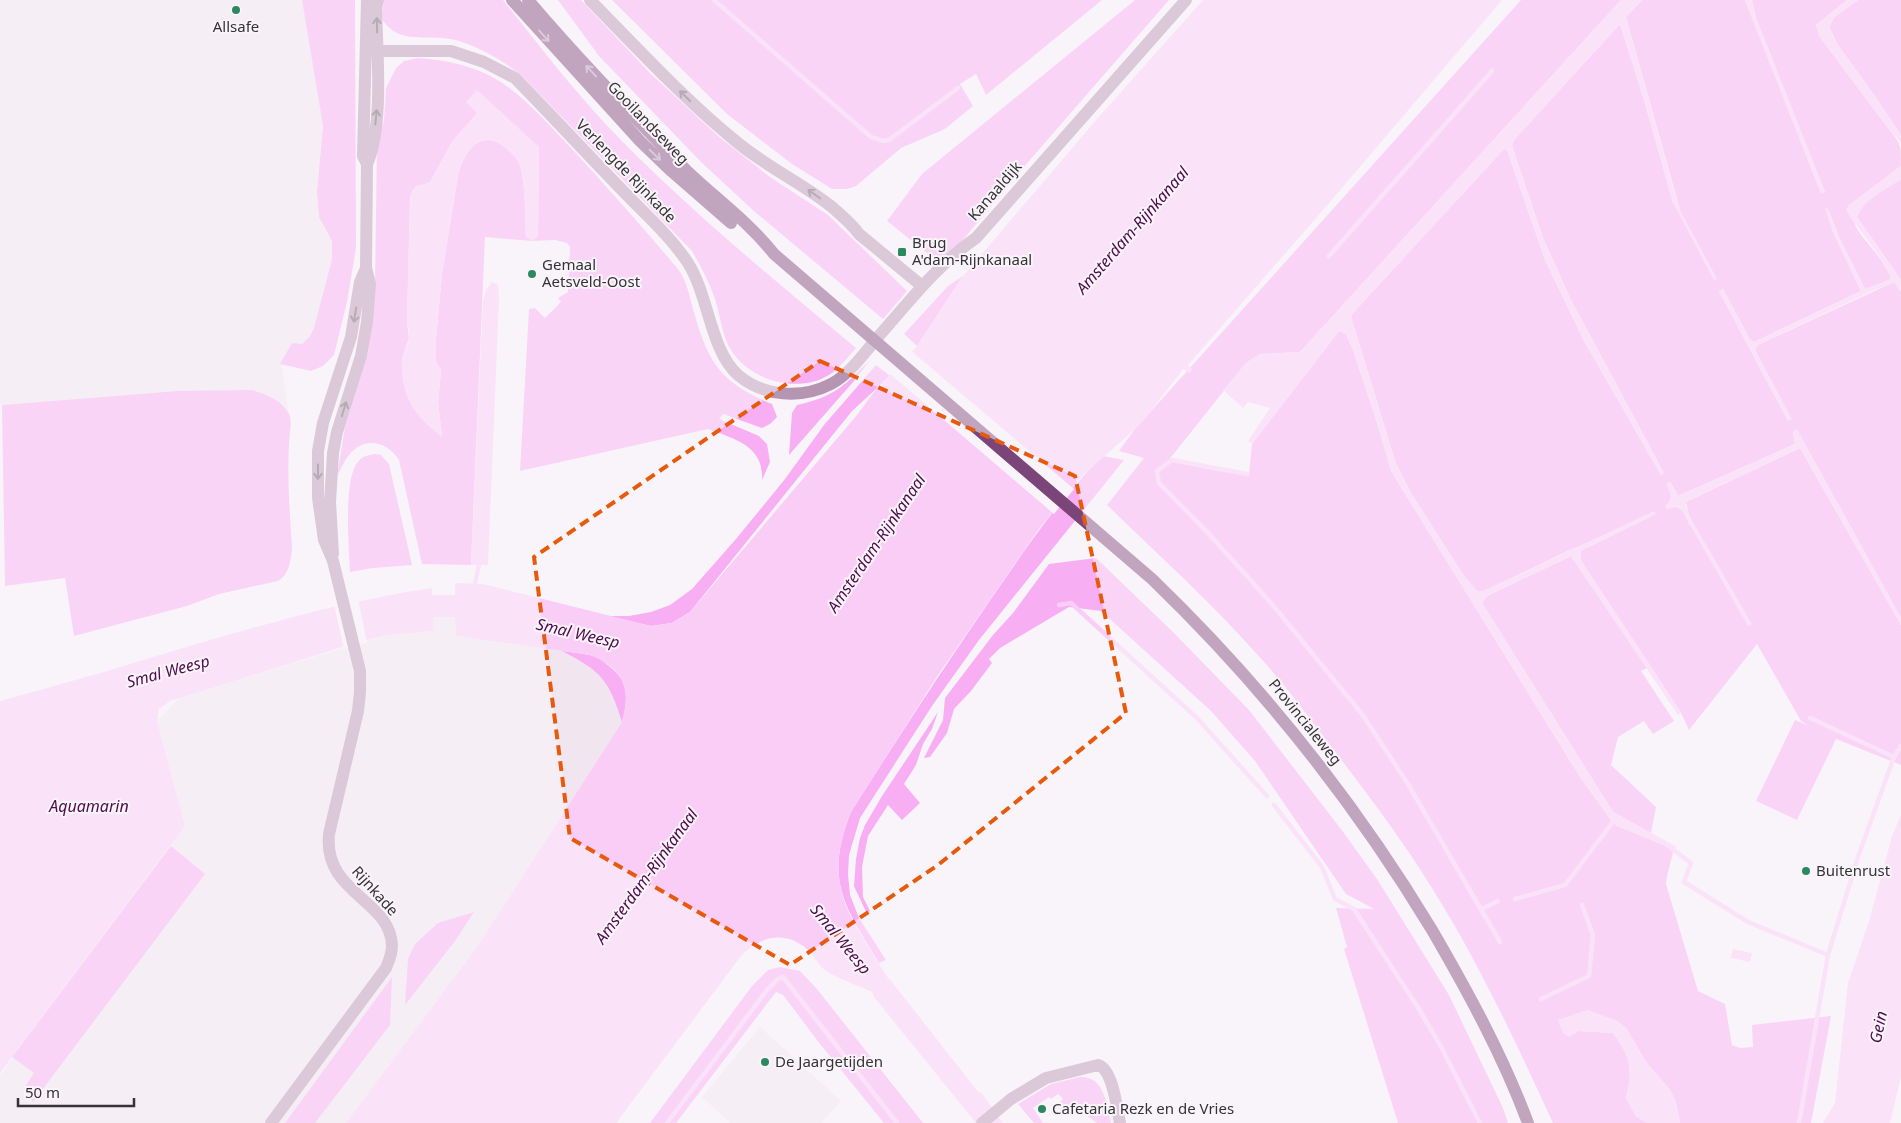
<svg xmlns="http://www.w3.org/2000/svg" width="1901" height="1123" viewBox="0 0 1901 1123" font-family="'Noto Sans',sans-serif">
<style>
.built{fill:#f1e6f0}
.green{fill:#f8aef2;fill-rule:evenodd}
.water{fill:#facdf6}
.pier{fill:#f9f4f9}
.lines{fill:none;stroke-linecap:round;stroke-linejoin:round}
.stream{stroke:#facdf6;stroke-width:4.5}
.tertiary{stroke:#b695b3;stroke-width:12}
.primary{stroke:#7c4579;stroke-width:12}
.oneway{stroke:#625561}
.oneway2{stroke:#b494b3}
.marked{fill:none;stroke:#e8590c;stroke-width:4;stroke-dasharray:10 6;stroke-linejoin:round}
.poi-dot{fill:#2b885f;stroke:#f9f4f9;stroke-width:2}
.labels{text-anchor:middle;stroke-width:4;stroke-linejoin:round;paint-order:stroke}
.poi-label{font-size:15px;fill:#353335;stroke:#f9f4f9;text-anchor:start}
.street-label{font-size:15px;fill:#353335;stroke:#f9f4f9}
.water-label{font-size:16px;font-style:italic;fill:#4e0c4c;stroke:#f9f4f9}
</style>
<rect width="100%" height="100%" fill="#f9f4f9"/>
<path class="built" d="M0,0H302L323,126L317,192L319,217L332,241V259L314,328L310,336L281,363L289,414L284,407L268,395L177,391L0,405Z
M433,617H455L456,636L590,655L626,706L622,722L477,947L346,1123H0V1075L185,826L157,721L180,697L371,640L388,635L433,631Z
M760,1027L841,1101L821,1123H730L702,1097Z"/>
<path class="green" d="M302,0H355L356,248L347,302L334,355L323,366L311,371L280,364L292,343L302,344L310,336L314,328L332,259V241L319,217L317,192L323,126Z
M384,0H503C542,49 579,98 623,142C696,216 776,281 856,348C848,357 840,368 829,375C798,394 750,381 731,350C722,336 720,315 715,299C709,282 701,267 692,251L523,77C504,61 483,49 459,41C429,32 400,48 381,18Z
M558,0H581L650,73L718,136L770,177L828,215L907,291L883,319L755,212L701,162L599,56Z
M612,0H1102L986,95L976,74L960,84L973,106L945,129L901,148L856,186L847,189H832L792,164L727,114Z
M1135,0H1169L1029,161L956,248L945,258L937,261L887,221L922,174Z
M1521,0H1621L1300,352L1260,354L1246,363L1168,461L1219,471L1249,474L1252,444L1339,331L1346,334L1353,350L1379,429L1391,471L1580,777L1611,820L1617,826L1674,849L1667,876L1666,884L1698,991L1725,1004L1732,1045L1740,1048L1753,1047L1752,1025L1831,1016L1811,1123H1680L1676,1102L1670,1090L1646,1062L1626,1028L1617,1021L1587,1010L1569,1037L1579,1031L1613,1033C1631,1056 1633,1070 1626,1098L1636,1116L1647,1123H1553C1519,1049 1485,976 1443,906C1409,849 1370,797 1330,745C1306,713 1282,681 1255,652C1209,600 1157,554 1107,505L1144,458L1119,451L1134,430Z
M1642,0H1745L1821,193L1825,192L1756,18L1752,0H1847L1816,25L1820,37L1888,128C1901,144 1901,145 1901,166L1848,206C1852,214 1854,224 1859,232C1870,247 1884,260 1891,278L1889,280L1865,289L1839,237L1828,209L1832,230L1861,291L1754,342L1750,340L1723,289L1719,291L1788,421L1791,419L1755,350L1758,345L1894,282L1901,292V618L1797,430L1793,432L1795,444L1678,496L1671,483V501L1665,506C1685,506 1682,511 1691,527L1686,502L1800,448L1901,625V765L1836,739L1797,820L1756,801L1795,720L1809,726L1801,721L1757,644L1689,730L1681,713L1655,673L1581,561L1580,551L1656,514L1570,550L1484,591H1477L1464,576L1411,493L1396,464L1351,317L1353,313L1503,150H1507L1545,260L1585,343L1664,473L1571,300L1543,238L1512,146L1514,140L1620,24L1644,100L1673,203L1680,210L1626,17Z
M1858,0H1901V135L1872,92L1838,45L1829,27L1833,18Z
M418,58C447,60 476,66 501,82C528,100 550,126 573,150C609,189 644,229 678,269C687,281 689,295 693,309C708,362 719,382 772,404L777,417L770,424L762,428L723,414L719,419L759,436L767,444L770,462L762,480C764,446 735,439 708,429L520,471L529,309L535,308L545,318L561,302L558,298L568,292L570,247L567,243L555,240L532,241L485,237L471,565L422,564L399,460C387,441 364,436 349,455C344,461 341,469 337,476L345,427L368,353L375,285L377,144L384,120L386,88L396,68L404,61ZM478,112L539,147L538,236L526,237C525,217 526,181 519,163C517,157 510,152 506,148C481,127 464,151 458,175L442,274L436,338V362L441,370L438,403L442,436L402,358L409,338L407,322L410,198C415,182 417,188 430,182L452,142Z
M1901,179V280L1857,217C1863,199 1886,189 1901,179Z
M963,276L917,346L904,334L948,286Z
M870,360L854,381L789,455L792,413L797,405C834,397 844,386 870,360Z
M876,365L890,376L852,411L690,612L672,623L651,626L608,616H629L651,612L670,605L692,589L736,539L785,479L824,425Z
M251,390C265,393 282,400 289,414C293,422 289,435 289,444C287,479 290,514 292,548C291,560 289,575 278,581L219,594L187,606L74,636L65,578L5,586L2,405L177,391Z
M375,454L381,455L389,464L412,565L373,568L350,572C349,548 343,479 358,462C362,456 368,455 375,454Z
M1103,456L1124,460L979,640L932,706L860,818L849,855L848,874L850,895L859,918L886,960L879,963C844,905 824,880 851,812C897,739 944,667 993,596C1027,547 1060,497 1103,456Z
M1571,556L1647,668L1641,671L1674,721L1653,734L1644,721L1618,737L1611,765L1656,807L1651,833L1613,812L1482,603L1487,596Z
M1096,558L1172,631L1249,710L1341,829L1377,879L1449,995L1503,1108L1508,1123H1398L1344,949L1347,947L1336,908L1374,909L1346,894L1255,761L1211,711L1101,611L1069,607L1000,648L989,659L992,663L971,691L954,709L947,733L930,757L924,758L943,720L945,698L993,635L1013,613L1049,564Z
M562,651C571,652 580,653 589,655C597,656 603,661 609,666C630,682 628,699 622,722C609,680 601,671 562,651Z
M938,712L932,729L923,744L916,765L904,784L920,803L902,820L888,805L868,836L862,867L863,897L870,911L868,916L854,886L856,859L860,838L865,825L882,796Z
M171,846L205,874L33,1102L24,1088L34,1073L12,1057Z
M474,912L455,941L405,1005L408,959L415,944L438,923Z
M780,967L800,971L817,989L923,1123H884L820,1044L783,995L776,992L676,1123H650L752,986L768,970Z
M392,977L390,1025L315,1123H285Z
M1080,1077C1105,1076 1106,1104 1111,1123H1097L1073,1105L1069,1110L1060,1102L1063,1099L1058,1094L1051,1099L1049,1097L1033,1108L1043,1123H1034L1018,1104L1051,1084Z"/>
<path class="water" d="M1203,0H1502L1330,202L1188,365L1192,369L1190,373L1183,369L1147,416L1134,430L1082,476L1039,529L938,675L851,812C821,887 850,916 888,978L892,982L979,1093L981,1092L1003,1123H976L874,997L872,992C857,985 840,980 826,971C820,967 816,959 811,953C789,930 762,934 741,956L616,1123H346L477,947L622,722C631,688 624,669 590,655L456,636L455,617H433V631L388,635L355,643L170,701L159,709L157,721L185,826L0,1073V701C51,687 102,673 153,657C245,630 336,602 432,588V595H455V583L483,584L651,626L672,623L690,612L857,415L877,388L917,346L963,276L1097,119Z
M1621,0H1642L1626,17L1674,191L1680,210L1717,279L1714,280L1673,203L1644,100L1620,24L1514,140L1512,146L1543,238L1571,300L1664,473L1661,476L1585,343L1545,260L1507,150H1503L1353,313L1351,317L1396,464L1411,493L1464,576L1477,591H1484L1654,511L1656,514L1581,551V560L1681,713L1678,715L1571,556L1487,596L1482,603L1613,812L1677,847L1674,849L1617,826L1611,820L1580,777L1391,471L1379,429L1353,350L1346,334L1339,331L1252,444L1248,441L1270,408L1248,402L1243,408L1223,390L1246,363L1260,354L1300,352Z
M1745,0H1752L1756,18L1825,192L1821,194Z
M1847,0H1858L1834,18L1829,28L1838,45L1872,92L1901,135V146L1899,140L1888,128L1820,37L1816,25Z
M477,90L539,147L538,236L532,241L526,237C525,217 526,181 519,163C517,157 510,152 506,148C481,127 464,151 458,175L442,274L436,338V362L441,370L438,403L442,437C415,416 400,396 402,360C403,353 408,346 409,338C410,333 408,327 407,322L410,198C415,182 417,188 430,182L452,142L477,113L466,102Z
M1901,166V179C1887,189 1863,200 1857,217L1901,280V292L1894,283L1874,290L1758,345L1755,350L1792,419L1788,421L1719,291L1723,289L1750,339L1754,342L1861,291L1832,230L1825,208L1828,209L1839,237L1865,289L1889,280L1891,278C1881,253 1860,233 1846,210L1848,206Z
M492,282L498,285L499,298L488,565H471L483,301L486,290Z
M1797,429L1901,618V625L1800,448L1686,502V506L1690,517L1752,624L1748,626L1681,509L1677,506L1667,510L1665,506C1674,498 1671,494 1666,484L1670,481L1678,496L1795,444L1793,432Z
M1901,815V1076L1890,1123H1823L1835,1103L1848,983L1870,918L1892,836Z
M1733,949L1752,953L1750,962L1731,958Z
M1587,1010L1617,1021L1626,1028L1646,1062L1670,1090L1676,1102L1680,1123H1647L1636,1116L1626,1098C1633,1070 1631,1056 1613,1033L1579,1031L1569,1037L1563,1033L1558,1020Z"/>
<path class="pier" d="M910,350L1074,489L1054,514L889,373Z
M358,598L367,643L344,649L334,604Z"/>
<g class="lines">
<path class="stream" d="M714,0L871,137L883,141L889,140L958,88
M1329,256L1492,71
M1247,474L1172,460L1157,471L1159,483L1209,534L1271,603L1362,714L1408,784L1500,942
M475,583L479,565
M1059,605L1071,603L1197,718L1267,796
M1810,718L1894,757
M1274,805L1322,867L1335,899L1354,909L1417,1006L1439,1043L1480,1123
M1667,845L1691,863L1684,882L1748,922L1828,955
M1515,899L1565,885L1616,818
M1482,909L1498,901
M1541,999L1589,976L1593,935L1582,905
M667,1123L767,990L778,979L783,977L897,1123
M1799,1123L1828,955L1858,857L1894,757L1901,746"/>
<path class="tertiary" d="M590,0C638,49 685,100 738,143C767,167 802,183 832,207C842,216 851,223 859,234L922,286
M366,51H451L484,62L515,78C552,116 588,155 625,193C646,215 671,237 688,263C709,296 710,350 738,375C764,397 802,399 831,384C850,374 864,353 878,337C909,302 938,264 976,238L1186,0
M367,164C384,126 377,51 376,8L378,0
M333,554L330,502L333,453L337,432L361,356L367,322L370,284L366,268L367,164L363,156L367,0
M271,1123L386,968C389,961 392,954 392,946C391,899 323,894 329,834L358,711L360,692V671L333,561L324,540L318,498V451L323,423L351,337L360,282L366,268
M982,1123L1011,1099L1046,1078L1098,1065C1113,1069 1117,1109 1120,1123"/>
<path class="primary" d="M512,0L640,141L669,169L731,223
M528,0C578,59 632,115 686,170C715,198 749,222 774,254L1152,579C1261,684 1354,801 1432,930C1468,992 1503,1056 1528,1123"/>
</g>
<defs><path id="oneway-shaft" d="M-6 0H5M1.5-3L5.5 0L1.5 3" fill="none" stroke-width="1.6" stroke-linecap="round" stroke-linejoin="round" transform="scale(1.25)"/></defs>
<g class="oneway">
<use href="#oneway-shaft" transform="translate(377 25) rotate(-91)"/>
<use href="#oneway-shaft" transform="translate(685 96) rotate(-135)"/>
<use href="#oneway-shaft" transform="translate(376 117) rotate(-85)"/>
<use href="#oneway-shaft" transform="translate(814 194) rotate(-145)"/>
<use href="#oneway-shaft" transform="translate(355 315) rotate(99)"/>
<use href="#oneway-shaft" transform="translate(344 409) rotate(-73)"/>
<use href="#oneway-shaft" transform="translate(318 472) rotate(90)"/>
</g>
<g class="oneway2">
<use href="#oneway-shaft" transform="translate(544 36) rotate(48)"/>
<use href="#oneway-shaft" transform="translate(591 71) rotate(-133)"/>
<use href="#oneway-shaft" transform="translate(655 155) rotate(44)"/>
</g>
<path d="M0 0H1901V1123H0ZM820,361L1075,476L1126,713L938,865L790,965L570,838L534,557Z" fill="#f9f4f9" fill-opacity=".55" fill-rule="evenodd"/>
<path class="marked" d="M820,361L1075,476L1126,713L938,865L790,965L570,838L534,557Z"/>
<g class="poi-dot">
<circle cx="236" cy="10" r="5"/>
<rect x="897" y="247" width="10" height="10" rx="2.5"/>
<circle cx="532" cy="274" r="5"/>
<circle cx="1806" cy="871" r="5"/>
<circle cx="765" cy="1062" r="5"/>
<circle cx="1042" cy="1109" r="5"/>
</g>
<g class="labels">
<g class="poi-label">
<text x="236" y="32" text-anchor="middle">Allsafe</text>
<text x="912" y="248">Brug<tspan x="912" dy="17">A'dam-Rijnkanaal</tspan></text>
<text x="542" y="270">Gemaal<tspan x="542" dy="17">Aetsveld-Oost</tspan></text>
<text x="1816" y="876">Buitenrust</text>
<text x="775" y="1067">De Jaargetijden</text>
<text x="1052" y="1114">Cafetaria Rezk en de Vries</text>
</g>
<g class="street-label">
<text transform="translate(648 123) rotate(46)" y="5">Gooilandseweg</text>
<text transform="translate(626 171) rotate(46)" y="5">Verlengde Rijnkade</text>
<text transform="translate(995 191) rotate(-49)" y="5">Kanaaldijk</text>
<text transform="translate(1305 722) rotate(51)" y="5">Provincialeweg</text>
<text transform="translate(375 891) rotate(48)" y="5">Rijnkade</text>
</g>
<g class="water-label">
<text transform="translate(1132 230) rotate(-49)" y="6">Amsterdam-Rijnkanaal</text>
<text transform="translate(876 543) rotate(-56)" y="6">Amsterdam-Rijnkanaal</text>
<text transform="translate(578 633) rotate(13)" y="6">Smal Weesp</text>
<text transform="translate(168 671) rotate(-15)" y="6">Smal Weesp</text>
<text x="89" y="812">Aquamarin</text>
<text transform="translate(646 876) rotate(-54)" y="6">Amsterdam-Rijnkanaal</text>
<text transform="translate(841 939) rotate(51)" y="6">Smal Weesp</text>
<text transform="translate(1878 1027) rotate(-78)" y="6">Gein</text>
</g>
</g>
<path d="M18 1098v8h116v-8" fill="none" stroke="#353335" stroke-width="2.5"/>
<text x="25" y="1098" font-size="15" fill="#353335" stroke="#f9f4f9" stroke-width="4" paint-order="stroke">50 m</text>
</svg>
